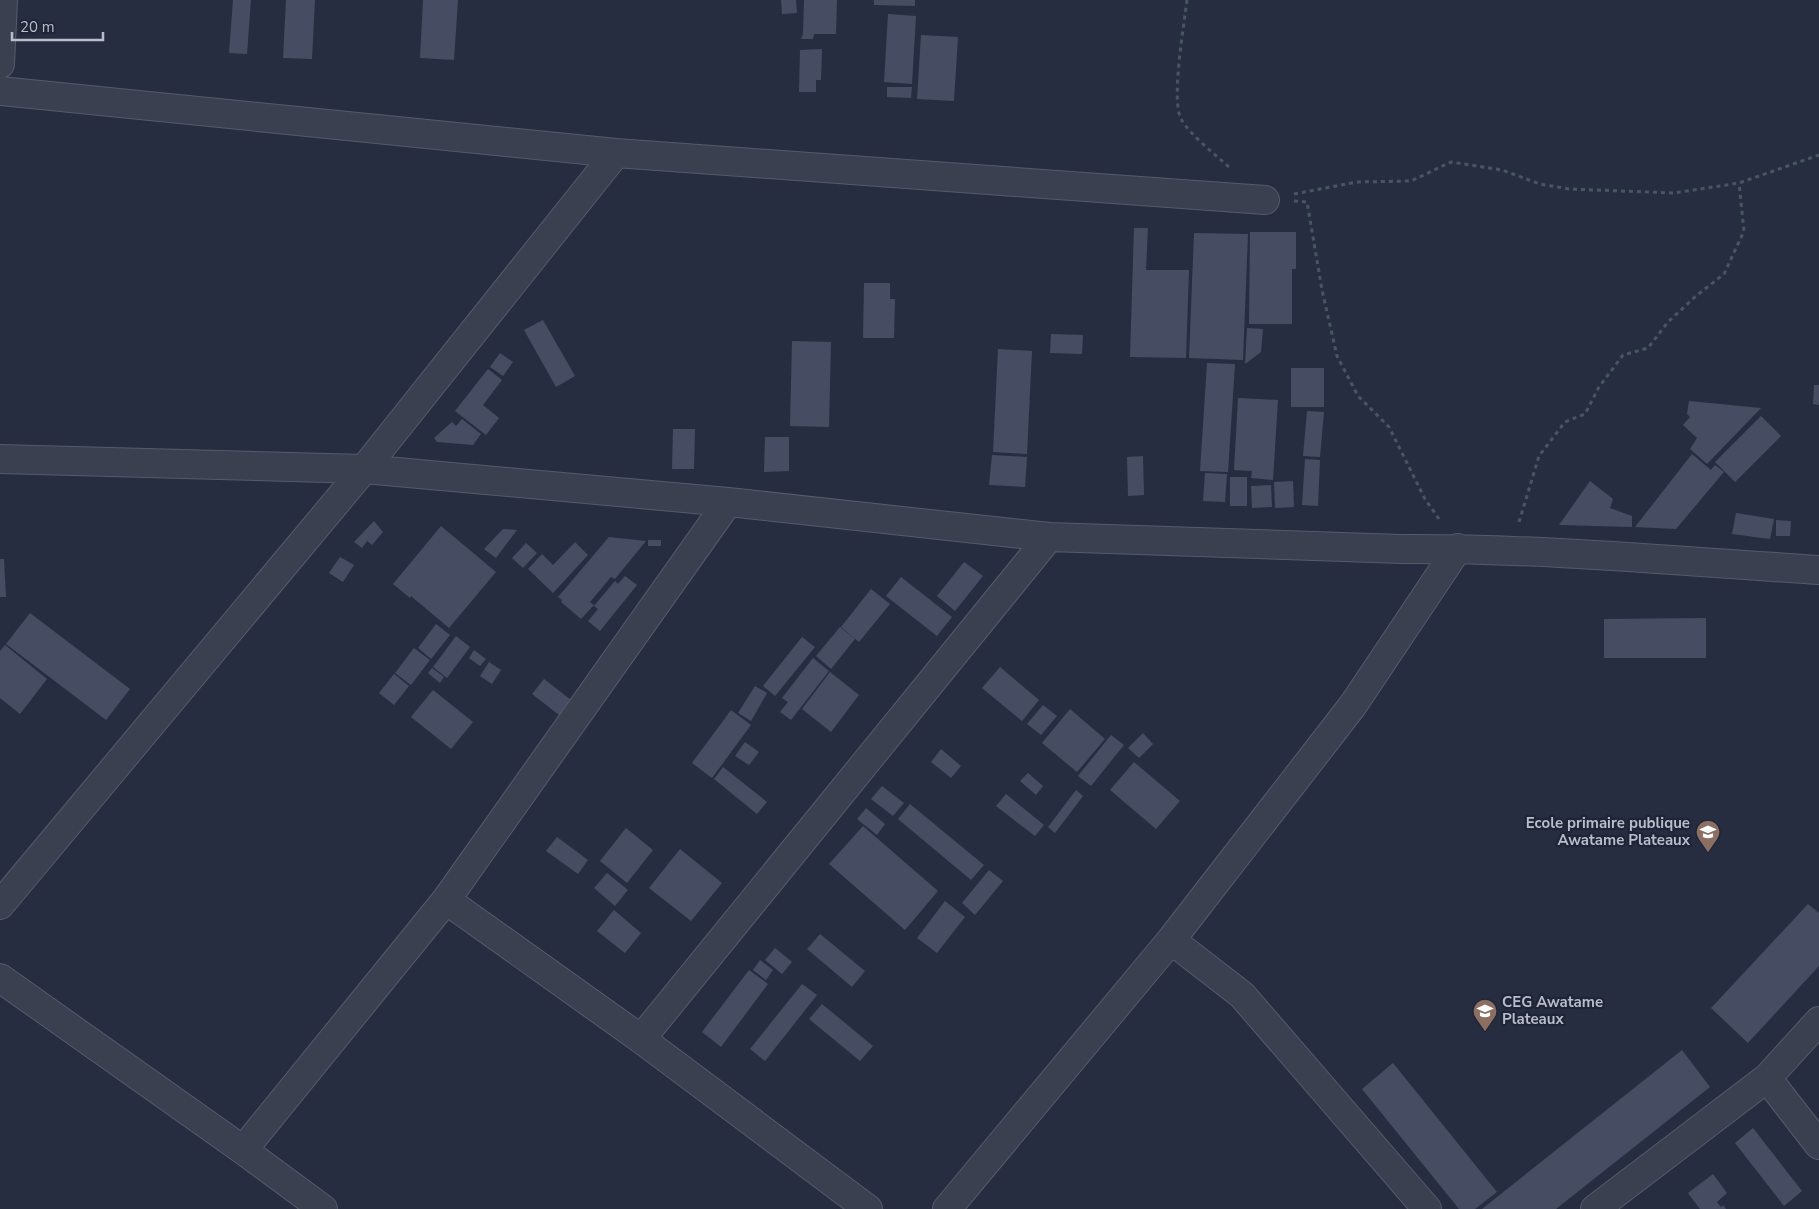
<svg xmlns="http://www.w3.org/2000/svg" width="1819" height="1209" viewBox="0 0 1819 1209" font-family="'Nunito Sans',sans-serif">
<style>
.building{fill:#464d63}
.lines{fill:none;stroke-linecap:round;stroke-linejoin:round}
.street-casing{stroke:#565b6b;stroke-width:30}
.path{stroke:#47575f;stroke-width:3;stroke-dasharray:4 4;stroke-linecap:butt}
.street{stroke:#3b4051;stroke-width:28}
.labels{text-anchor:middle;stroke-width:4.5;stroke-linejoin:round;paint-order:stroke}
.poi-label{font-size:15px;font-weight:bold;fill:#b8bccb;stroke:#1f2536;text-anchor:end}
</style>
<rect width="100%" height="100%" fill="#272d41"/>
<path class="building" d="M233,0H251L247,54L229,53Z
M286,0H315L312,59L283,58Z
M423,0H458L454,60L420,58Z
M781,0H796L797,13L782,14Z
M804,0H837L836,34H814L813,39H801L803,34Z
M874,0H915V6L874,5Z
M888,14L916,16L912,84L884,82Z
M921,35L958,37L954,101L917,99Z
M822,49L821,80H816V92H799L800,50Z
M887,87H912L911,98L887,97Z
M1134,228H1148L1146,270H1189L1186,358L1130,357Z
M1250,232H1296V269H1292V324H1249Z
M1194,233L1248,234L1243,360L1189,358Z
M864,283H890V299H895L894,338H863Z
M543,320L575,376L556,387L524,330Z
M1247,328L1263,329L1261,352L1245,364Z
M1051,334L1083,335L1082,354L1050,353Z
M792,341L831,342L829,427L790,426Z
M998,349L1032,351L1027,454L993,452Z
M500,353L513,362L503,376L490,367Z
M1207,363L1235,364L1228,472L1200,471Z
M1291,368H1324V407H1291Z
M488,369L502,380L483,405L499,418L486,435L455,411Z
M1814,385H1819V405L1813,404Z
M1238,398L1278,400L1273,480L1251,478L1252,471L1234,470Z
M1689,401L1761,408L1707,464L1690,449L1697,438L1683,425L1690,417L1687,414Z
M1307,411L1324,412L1320,457L1303,456Z
M1761,416L1781,436L1735,482L1715,462Z
M462,419L481,434L473,445L437,442L434,438L452,422L456,426Z
M673,429H695L694,469H672Z
M765,437H789V471L764,472Z
M1692,454L1711,470L1715,465L1724,472L1676,529L1635,527Z
M992,455L1027,457L1025,487L989,485Z
M1143,456L1144,495L1128,496L1127,457Z
M1305,459L1320,460L1318,506L1302,505Z
M1205,473L1227,474L1225,502L1203,501Z
M1230,477H1247V506H1230Z
M1293,481L1294,507L1275,508L1274,482Z
M1590,481L1613,499L1610,508L1632,516V527L1559,525Z
M1271,485L1272,507L1252,508L1251,486Z
M1736,513L1774,519L1770,539L1732,534Z
M1776,520L1791,521L1790,536H1776Z
M374,521L383,532L372,545L367,541L362,548L354,542Z
M441,526L496,572L449,628L411,596L410,598L393,584Z
M503,529L517,530L496,558L484,549Z
M609,537L646,541L615,579L611,577L590,602L594,605L581,619L561,602L562,600L558,597Z
M648,540H661V546H648Z
M575,542L588,555L553,593L528,569L542,554L553,565Z
M526,543L537,553L523,568L512,558Z
M340,557L354,565L343,582L329,573Z
M0,559H4L6,597H0Z
M964,562L983,576L955,611L937,596Z
M625,576L637,585L600,631L588,621L598,609L594,606L615,581L618,584Z
M901,577L952,617L937,636L886,596Z
M871,589L890,604L859,642L841,627Z
M30,613L130,689L106,720L6,644Z
M1706,618V658H1604V619Z
M436,624L450,635L431,659L418,648Z
M840,627L855,639L831,669L816,656Z
M456,636L470,647L447,678L433,667Z
M802,637L815,647L775,696L763,686Z
M5,645L47,679L20,714L0,698V651Z
M414,648L430,660L411,685L395,673Z
M474,650L486,659L480,666L469,658Z
M813,658L829,671L791,720L780,712L788,702L782,698Z
M489,662L501,670L492,684L480,676Z
M1000,667L1039,700L1022,721L982,688Z
M432,668L444,677L440,683L428,673Z
M830,672L859,695L831,732L802,709Z
M394,674L409,686L394,705L379,693Z
M544,679L575,703L563,718L532,694Z
M755,686L767,693L751,721L738,713Z
M433,690L473,722L451,749L411,717Z
M1043,705L1057,716L1041,735L1027,724Z
M1070,709L1105,739L1077,772L1042,743Z
M731,710L751,725L712,778L692,763Z
M1143,733L1153,744L1139,758L1128,748Z
M1111,735L1124,745L1091,786L1078,776Z
M745,742L759,752L749,765L735,756Z
M941,749L961,766L951,778L931,762Z
M1134,762L1180,801L1156,829L1110,790Z
M723,767L767,802L757,814L714,779Z
M1028,773L1043,786L1036,795L1020,781Z
M882,786L904,803L893,816L871,799Z
M1076,790L1083,796L1055,833L1048,827Z
M1006,794L1044,825L1035,836L996,806Z
M910,804L984,865L971,880L898,819Z
M866,808L885,824L877,835L857,819Z
M863,826L938,891L905,930L829,864Z
M626,828L653,850L627,883L600,861Z
M557,837L588,860L578,874L546,851Z
M680,849L722,883L691,921L649,888Z
M989,870L1003,881L975,915L962,903Z
M607,873L628,890L615,906L594,888Z
M945,901L965,917L937,953L917,938Z
M1808,904L1819,913V966L1748,1043L1711,1008Z
M614,910L641,933L625,953L597,931Z
M820,934L865,971L852,987L807,949Z
M775,948L792,962L782,974L765,960Z
M760,960L773,970L766,980L753,970Z
M749,970L768,984L721,1047L702,1032Z
M802,984L817,995L765,1061L750,1049Z
M822,1004L873,1046L860,1061L809,1019Z
M1682,1050L1710,1087L1556,1209H1482Z
M1393,1063L1497,1192L1475,1209H1459L1362,1089Z
M1753,1128L1802,1191L1784,1206L1735,1143Z
M1713,1174L1727,1193L1717,1202L1721,1207L1723,1205L1726,1209H1700L1688,1193Z"/>
<g class="lines">
<defs>
<path id="street" d="M0,64L3,0
M0,91L616,153L1265,200
M0,459L364,469L728,502L1049,537L1401,549C1540,548 1680,561 1819,570
M446,900L641,1039L868,1209
M0,905L364,469L616,153
M1171,940L1242,995L1427,1209
M0,978L243,1150L323,1209
M641,1039L1049,537
M1767,1078L1819,1145
M243,1150L446,900L728,502
M947,1209L1171,940L1353,705L1458,548
M1595,1209L1767,1078L1819,1021"/>
</defs>
<use href="#street" class="street-casing"/>
<path class="path" d="M1187,0C1184,25 1171,99 1181,119C1190,135 1216,155 1230,168
M1294,194L1357,182L1411,181L1451,162L1502,170L1540,184L1569,189L1674,193L1739,183L1819,155
M1294,201L1307,202L1322,290L1337,356L1358,396L1389,427L1425,499L1439,519
M1519,522L1539,456L1565,422L1585,414L1599,387L1623,355L1648,348L1668,322L1696,296L1724,274L1744,231L1739,183"/>
<use href="#street" class="street"/>
</g>
<defs>
<symbol id="school-pin" viewBox="-11 -11 22 30"><path d="M0 17L-7.5 6A9.5 9.5 0 1 1 7.5 6Z" fill="#8d6e63" stroke="#1f2536"/><path d="M0-5L7-2L0 1L-7-2ZM-4 1L0 2.5L4 1V4Q0 6-4 4Z" fill="#fff"/></symbol>
</defs>
<g fill-rule="evenodd">
<use href="#school-pin" x="1694" y="818" width="28" height="38"/>
<use href="#school-pin" x="1471" y="997" width="28" height="38"/>
</g>
<g class="labels">
<g class="poi-label">
<text x="1690" y="828">Ecole primaire publique<tspan x="1690" dy="17">Awatame Plateaux</tspan></text>
<text x="1502" y="1007" text-anchor="start">CEG Awatame<tspan x="1502" dy="17">Plateaux</tspan></text>
</g>
</g>
<path d="M12 32v8h91v-8" fill="none" stroke="#b8bccb" stroke-width="2.5"/>
<text x="20" y="32" font-size="15" fill="#b8bccb" stroke="#1f2536" stroke-width="4" paint-order="stroke">20 m</text>
</svg>
